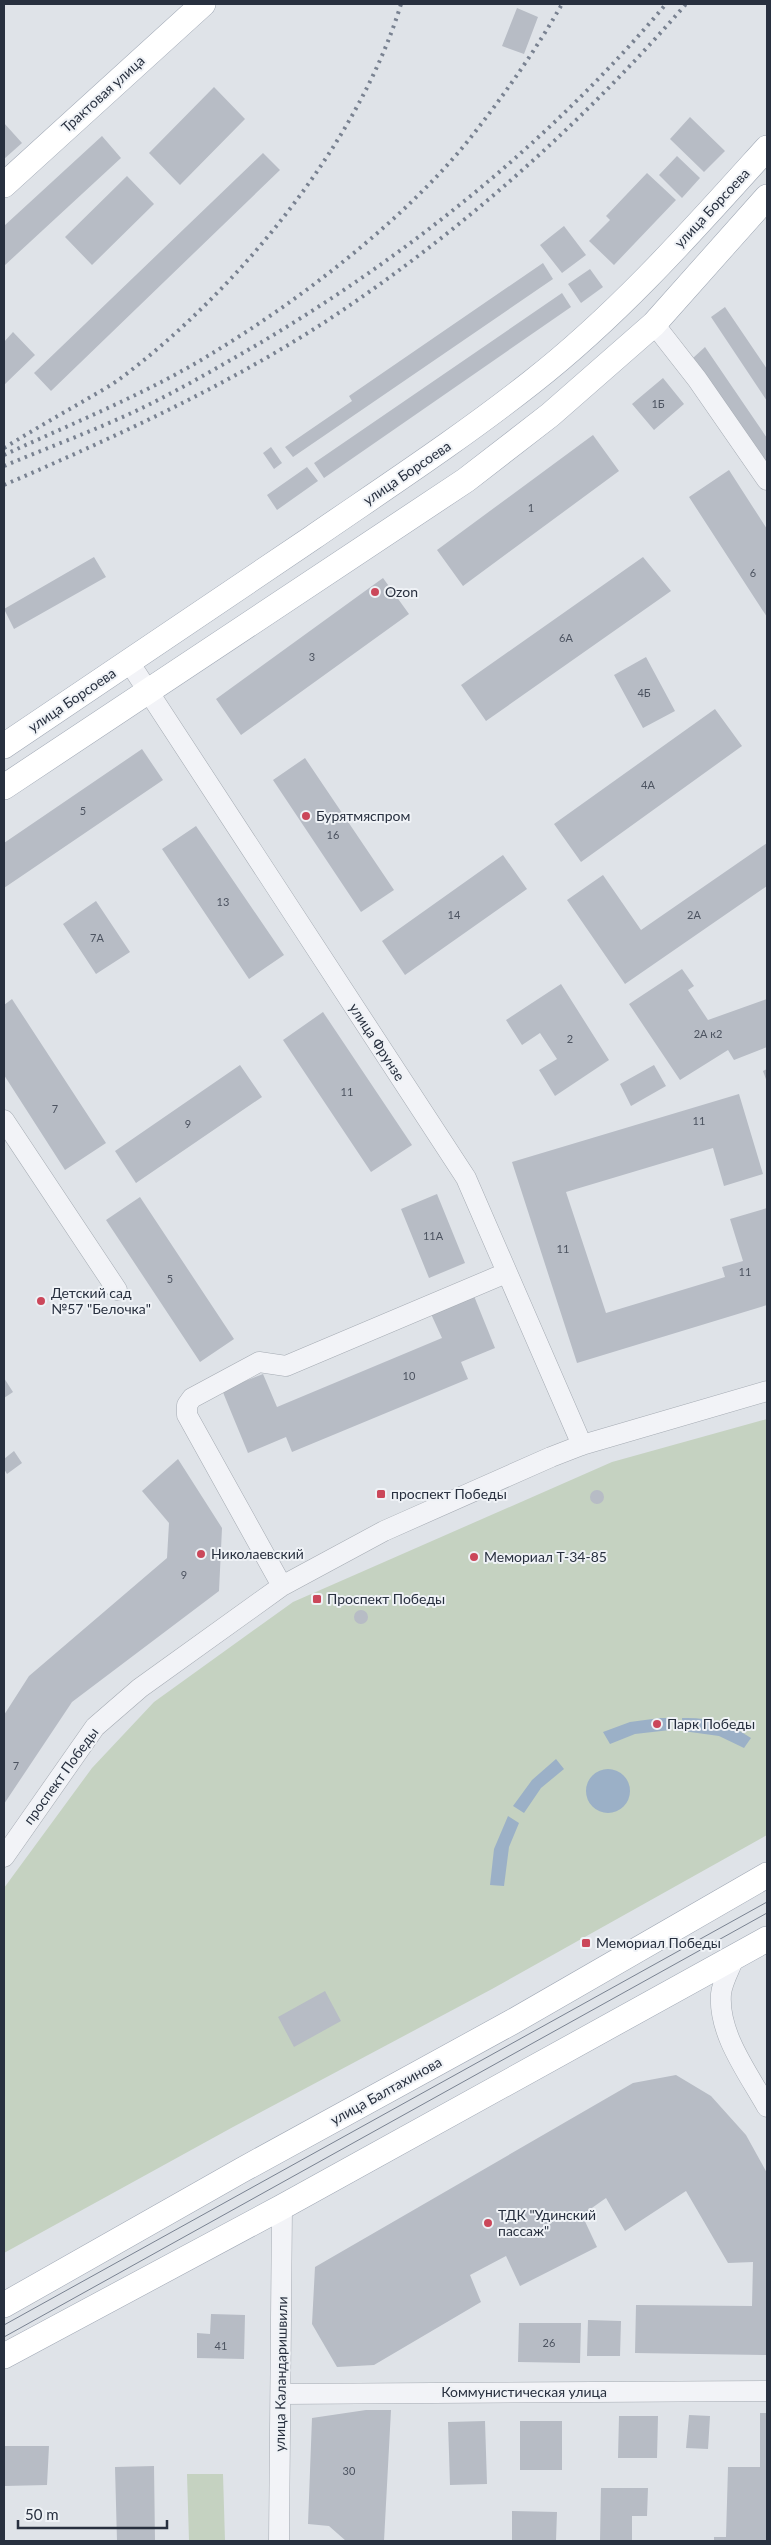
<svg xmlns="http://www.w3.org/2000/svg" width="771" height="2545" viewBox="0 0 771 2545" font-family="Lato,sans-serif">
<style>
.green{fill:#c5d2c1}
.water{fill:#9bb0c7}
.building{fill:#b7bcc5}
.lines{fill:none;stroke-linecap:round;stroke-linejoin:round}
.minor-casing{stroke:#a4aab2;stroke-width:21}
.major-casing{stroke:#9fa7b4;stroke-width:26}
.minor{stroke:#f2f3f7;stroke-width:20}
.major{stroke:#fff;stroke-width:25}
.tram{stroke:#798291;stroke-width:1}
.rail{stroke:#798291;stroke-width:4;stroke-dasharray:2.5 5;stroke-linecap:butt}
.poi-dot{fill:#cb475a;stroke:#eff2f6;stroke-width:2}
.labels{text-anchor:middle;stroke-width:4;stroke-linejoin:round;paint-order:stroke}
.number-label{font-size:11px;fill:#4c5360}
.street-label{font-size:14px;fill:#28303f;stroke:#eff2f6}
.poi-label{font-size:14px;fill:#28303f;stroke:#eff2f6;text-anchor:start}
</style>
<rect width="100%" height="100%" fill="#dfe3e8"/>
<path class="green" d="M767,1419V1835L492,1989L233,2127L4,2253V1888L92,1768L154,1702L293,1602L612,1462Z
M187,2474H223L225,2541H189Z"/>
<path class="water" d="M660,1718H670V1730L635,1734L610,1744L603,1732L630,1722Z
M682,1718C708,1717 729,1723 751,1738L744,1748L719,1736L683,1731Z
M556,1759L564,1769L541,1788L524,1813L513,1806L532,1780Z
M586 1791a22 22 0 1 1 44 0a22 22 0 1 1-44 0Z
M508,1816L519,1823L509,1847L504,1886L490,1885L494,1849Z"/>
<path class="building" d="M517,8L538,17L524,54L502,46Z
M214,87L245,119L180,185L149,153Z
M690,117L725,151L704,172L670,139Z
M4,123L22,143L4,159Z
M102,136L121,158L4,266V226Z
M263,153L280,170L51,391L34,373Z
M677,156L700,178L682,198L659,175Z
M647,173L676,200L614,265L589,241L610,220L606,216Z
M127,176L154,204L92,265L65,237Z
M564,226L586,255L562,273L540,245Z
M543,263L553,279L293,457L285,447L352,401L349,396Z
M590,269L603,287L581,303L568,284Z
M562,293L571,307L324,478L314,463Z
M725,307L767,369V401L711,317Z
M13,332L35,355L4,385V342Z
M705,347L767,438V467L693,358Z
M663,378L684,404L654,430L632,404Z
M593,435L619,471L463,586L437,550Z
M271,447L282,463L274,469L263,453Z
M307,467L318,481L277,510L267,495Z
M729,470L767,529V617L689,497Z
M94,557L106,577L14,629L4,609Z
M643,557L671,591L486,721L461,685Z
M383,578L409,614L241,735L216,699Z
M646,657L675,711L643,728L614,675Z
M715,709L742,746L581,862L554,824Z
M142,749L163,780L4,888V843Z
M305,758L394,890L361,912L273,780Z
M196,826L284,955L249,979L162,849Z
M767,843V886L625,984L567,900L603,875L641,930Z
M503,855L527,889L405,975L382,941Z
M96,901L130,952L96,974L63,924Z
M682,969L694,986L688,990L708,1020L767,999V1047L734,1060L728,1050L680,1080L629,1004Z
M561,984L609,1060L555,1096L539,1070L557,1059L540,1033L522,1045L506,1020Z
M12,999L106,1143L65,1170L4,1075V1005Z
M323,1012L412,1145L371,1172L283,1040Z
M240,1065L262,1097L136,1183L115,1151Z
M654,1065L666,1086L631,1106L620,1084Z
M767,1069V1082L763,1071Z
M739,1094L763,1174L724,1186L713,1148L566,1192L606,1313L725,1277L722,1267L743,1261L730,1219L767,1208V1305L577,1363L512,1162Z
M437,1194L465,1263L429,1278L401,1209Z
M140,1197L234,1339L200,1362L106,1220Z
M474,1296L495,1348L461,1362L468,1379L292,1452L286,1437L248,1453L222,1390L263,1374L277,1407L442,1338L431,1314Z
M4,1378L13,1392L4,1398Z
M14,1451L22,1463L7,1474L4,1469V1459Z
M178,1459L222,1528L219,1591L72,1702L4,1804V1715L29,1676L167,1558L169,1523L142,1491Z
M590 1497a7 7 0 1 1 14 0a7 7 0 1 1-14 0Z
M354 1617a7 7 0 1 1 14 0a7 7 0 1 1-14 0Z
M325,1991L341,2021L294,2047L278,2017Z
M676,2075L711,2096L746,2135L767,2173V2355L635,2353L636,2305L752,2306L753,2262L728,2263L686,2191L625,2231L606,2198L582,2215L597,2247L520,2286L506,2256L470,2275L481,2302L374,2365L337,2367L312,2324L315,2267L633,2083Z
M211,2314L245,2315L244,2359L197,2358V2333L210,2334Z
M588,2320L621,2321L620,2356H587Z
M519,2323H581L580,2363L518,2362Z
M366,2410H391L384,2541H346L329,2526L308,2524L312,2418Z
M760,2413H767V2541H714V2537H726L728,2467H760Z
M689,2415L710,2416L708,2449L686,2448Z
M619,2416H658L657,2458H618Z
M485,2421L487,2484L450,2485L448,2422Z
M520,2421H562V2470H520Z
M4,2446H49L47,2485L4,2486Z
M154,2466L155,2541H117L115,2467Z
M601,2488H648L647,2516H632V2541H600Z
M512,2511L557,2512L556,2541H512Z"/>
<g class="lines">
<defs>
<path id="minor" d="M654,324L697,379L767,480
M129,662L466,1178L582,1445
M4,1120L117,1290
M282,1586L187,1415V1405L192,1398L259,1362L286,1366L506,1273
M4,1857L95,1727L140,1688L282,1586L384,1531L551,1457L582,1445L767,1391
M734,1958C730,1969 722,1982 721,1994C718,2034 748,2073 767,2107
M281,2394L767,2391
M279,2541L282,2207"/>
<path id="major" d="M4,185L203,4
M4,746C107,677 210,608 312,538C386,487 461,438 532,382C619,314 693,230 767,148
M4,787L466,480L550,415L654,324L767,197
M4,2305L242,2170L512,2022L767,1875
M4,2356L282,2207L767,1939"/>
</defs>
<use href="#minor" class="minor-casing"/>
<use href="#major" class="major-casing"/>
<use href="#minor" class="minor"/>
<use href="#major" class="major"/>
<path class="tram" d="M4,2325L767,1902
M4,2337L767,1913"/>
<path class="rail" d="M4,448C30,432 56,417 82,402C95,394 109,387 121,378C236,292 359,143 401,4
M4,455C73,423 146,394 211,354C302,299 410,216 475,132C507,91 537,48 562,4
M4,466C49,447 96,430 140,409C179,390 217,368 255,346C409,255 551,141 666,4
M4,485C115,437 227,386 328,320C461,232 582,124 686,4"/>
</g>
<g class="poi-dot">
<circle cx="375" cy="592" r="5"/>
<circle cx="306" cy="816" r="5"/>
<circle cx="41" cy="1301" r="5"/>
<rect x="376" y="1489" width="10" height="10" rx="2.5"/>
<circle cx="201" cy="1554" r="5"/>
<circle cx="474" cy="1557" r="5"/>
<rect x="312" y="1594" width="10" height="10" rx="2.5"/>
<circle cx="657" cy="1724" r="5"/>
<rect x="581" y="1938" width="10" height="10" rx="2.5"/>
<circle cx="488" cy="2223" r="5"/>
</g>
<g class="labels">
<g class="number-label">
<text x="658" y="408">1Б</text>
<text x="531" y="512">1</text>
<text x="753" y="577">6</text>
<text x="566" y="642">6А</text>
<text x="312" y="661">3</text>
<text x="644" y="697">4Б</text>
<text x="648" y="789">4А</text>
<text x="83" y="815">5</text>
<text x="333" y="839">16</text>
<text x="223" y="906">13</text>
<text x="454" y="919">14</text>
<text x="694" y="919">2А</text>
<text x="97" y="942">7А</text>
<text x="708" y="1038">2А к2</text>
<text x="570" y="1043">2</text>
<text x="347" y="1096">11</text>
<text x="55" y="1113">7</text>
<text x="699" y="1125">11</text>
<text x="188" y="1128">9</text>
<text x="433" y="1240">11А</text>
<text x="563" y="1253">11</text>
<text x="745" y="1276">11</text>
<text x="170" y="1283">5</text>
<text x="409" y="1380">10</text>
<text x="184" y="1579">9</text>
<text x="16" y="1770">7</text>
<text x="549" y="2347">26</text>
<text x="221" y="2350">41</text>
<text x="349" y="2475">30</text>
</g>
<g class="street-label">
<text transform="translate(103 94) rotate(-42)" y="5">Трактовая улица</text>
<text transform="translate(712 208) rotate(-47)" y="5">улица Борсоева</text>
<text transform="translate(407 473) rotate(-34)" y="5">улица Борсоева</text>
<text transform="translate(72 700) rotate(-34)" y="5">улица Борсоева</text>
<text transform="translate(377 1042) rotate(57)" y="5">улица Фрунзе</text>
<text transform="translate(61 1776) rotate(-54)" y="5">проспект Победы</text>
<text transform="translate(386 2091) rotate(-29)" y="5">улица Балтахинова</text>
<text transform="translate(281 2374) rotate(-89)" y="5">улица Каландаришвили</text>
<text x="524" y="2397">Коммунистическая улица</text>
</g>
<g class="poi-label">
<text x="385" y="597">Ozon</text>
<text x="316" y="821">Бурятмяспром</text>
<text x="51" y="1298">Детский сад<tspan x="51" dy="16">№57 "Белочка"</tspan></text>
<text x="391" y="1499">проспект Победы</text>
<text x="211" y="1559">Николаевский</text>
<text x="484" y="1562">Мемориал Т-34-85</text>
<text x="327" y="1604">Проспект Победы</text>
<text x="667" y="1729">Парк Победы</text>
<text x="596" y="1948">Мемориал Победы</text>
<text x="498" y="2220">ТДК "Удинский<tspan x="498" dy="16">пассаж"</tspan></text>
</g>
</g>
<rect width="771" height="2545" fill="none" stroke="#28303f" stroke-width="10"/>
<path d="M18 2520v8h149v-8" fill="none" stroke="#28303f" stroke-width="2.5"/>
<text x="25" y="2520" font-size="15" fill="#28303f" stroke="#eff2f6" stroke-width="4" paint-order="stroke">50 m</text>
</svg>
